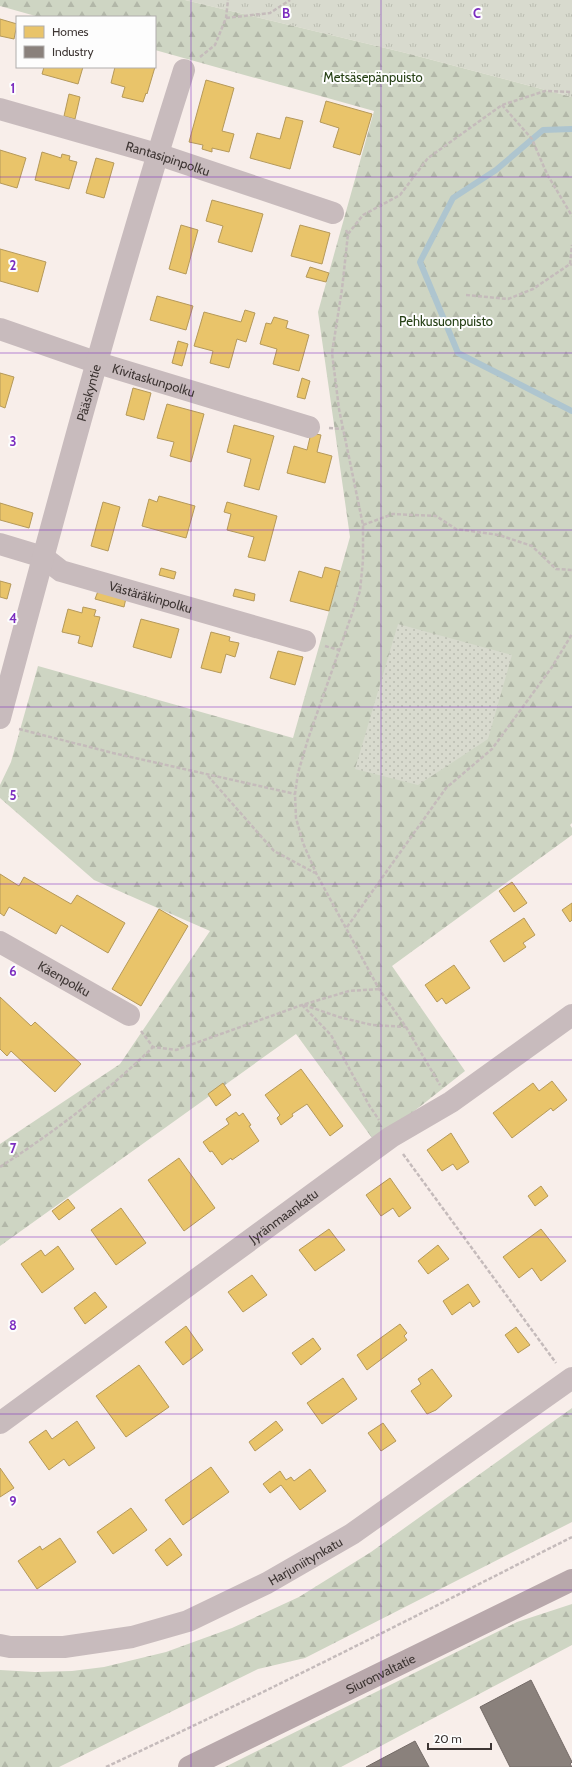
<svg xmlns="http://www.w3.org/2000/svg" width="572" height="1767" viewBox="0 0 572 1767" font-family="Cabin,sans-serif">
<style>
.grass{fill:url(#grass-tufts)}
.forest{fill:url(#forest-firs)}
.park{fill:url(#park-dots)}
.homes{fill:#e9c46a;stroke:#b5995a}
.industry{fill:#8a817c;stroke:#736a66}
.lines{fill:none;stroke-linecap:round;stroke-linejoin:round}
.stream{stroke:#aec5cf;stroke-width:6}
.path{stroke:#c5bbbb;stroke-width:2.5;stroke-dasharray:4 2;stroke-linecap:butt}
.minor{stroke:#c8bbbd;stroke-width:22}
.major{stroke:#b8a8ab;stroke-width:22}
.grid{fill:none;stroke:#7b2cbf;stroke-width:1;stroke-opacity:0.55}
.labels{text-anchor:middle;stroke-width:4;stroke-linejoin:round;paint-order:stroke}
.park-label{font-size:13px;fill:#264015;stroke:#fdfdfd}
.street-label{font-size:13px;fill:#3d3533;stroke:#fdfdfd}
.grid-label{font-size:13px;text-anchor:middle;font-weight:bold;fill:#7b2cbf;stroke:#fdfdfd;stroke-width:4;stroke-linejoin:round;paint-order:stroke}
</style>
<defs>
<pattern id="grass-tufts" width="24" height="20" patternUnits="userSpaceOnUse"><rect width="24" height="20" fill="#d8dace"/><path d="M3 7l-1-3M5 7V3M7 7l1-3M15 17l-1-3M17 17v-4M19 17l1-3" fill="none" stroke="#babcb1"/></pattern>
<pattern id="forest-firs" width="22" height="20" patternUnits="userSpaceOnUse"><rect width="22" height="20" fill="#ced5c3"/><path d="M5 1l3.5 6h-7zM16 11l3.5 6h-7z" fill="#b2b7a8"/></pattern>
<pattern id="park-dots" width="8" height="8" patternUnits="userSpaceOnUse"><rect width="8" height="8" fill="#d8dace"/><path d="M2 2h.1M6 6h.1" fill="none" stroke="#babcb1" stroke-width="1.8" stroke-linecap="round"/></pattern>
</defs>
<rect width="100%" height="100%" fill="#f8eeea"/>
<path class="grass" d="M185,0H572V97L406,53Z"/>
<path class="forest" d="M0,0H185L406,53L572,97V823L570,825L572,828V835L392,966L465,1071L375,1142L296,1034L0,1246V1144L120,1064L210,931L94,880L0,798V785L11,762L38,666L293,738L350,537L318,312L374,111L155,50V17H39L0,6Z
M572,1408V1522L305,1658L258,1669L59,1767H0V1670L35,1672L72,1671L104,1667L166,1652L232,1628L299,1597L371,1552Z
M572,1604V1645L341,1767H225L517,1622Z"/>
<path class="park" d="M398,624L512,655L488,739L418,785L355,769Z"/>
<path class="homes" d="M0,19L17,24L14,39L0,36Z
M44,67H83L78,84L42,74Z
M115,67H155L147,94L146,93L143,102L122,97L125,87L111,83Z
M206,80L234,88L222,131L234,134L229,152L212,148V152L202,149L203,145L189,142Z
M69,94L80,97L75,119L64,116Z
M326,101L372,114L360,155L333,147L339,128L320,122Z
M286,117L303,121L290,169L250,158L257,133L280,139Z
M0,150L26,158L17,188L0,183Z
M42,152L61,158L62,154L70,156L69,160L77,162L69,189L35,180Z
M96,158L114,163L104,198L86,193Z
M212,200L263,214L252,252L218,242L223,226L206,221Z
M181,225L198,230L186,274L169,269Z
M300,225L330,233L322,264L291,256Z
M0,249L46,262L38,292L0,281Z
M310,267L329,273L326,282L306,277Z
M157,296L193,306L186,330L150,320Z
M245,310L255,313L246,342L237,339L229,368L210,363L213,351L194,346L204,312L241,322Z
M274,317L288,321L286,328L309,335L299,371L273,364L277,349L260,344L266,323L271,324Z
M178,341L188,344L182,366L172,363Z
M0,373L14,377L5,408L0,406Z
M302,378L310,381L305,399L297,397Z
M133,388L151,393L144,420L126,415Z
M167,404L204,414L191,462L170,456L174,442L157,438Z
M234,425L274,436L259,490L244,486L251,459L227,452Z
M311,433L321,435L317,452L332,456L325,483L287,473L294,446L307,450Z
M159,496L195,506L186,538L142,526L149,499L157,502Z
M103,502L120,507L108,551L91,546Z
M227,502L277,516L265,561L248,557L254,537L227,530L231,514L224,512Z
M0,503L33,513L29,528L0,520Z
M325,567L340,571L329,611L290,601L299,571L322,578Z
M161,568L176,572L174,579L159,575Z
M0,581L11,584L7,599L0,597Z
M235,589L255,594L254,601L233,596Z
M98,591L126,598L124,607L95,599Z
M83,607L96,610L94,616L100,617L92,647L78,643L80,636L62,632L68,609L82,613Z
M141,619L179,629L171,658L133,647Z
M211,632L230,637L229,641L239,643L235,657L226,654L221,673L201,668Z
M278,651L303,657L295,685L270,678Z
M0,874L19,886L24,877L71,904L77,895L125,923L108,953L61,925L56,934L9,907L4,916L0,913Z
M512,882L527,903L514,912L499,891Z
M572,903V920L570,922L562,910Z
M159,909L188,926L141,1006L112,989Z
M524,918L535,935L523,943L526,947L504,962L490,941Z
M454,965L470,988L446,1004L442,998L437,1002L425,985Z
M0,997L31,1026L35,1022L81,1064L55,1092L11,1051L7,1056L0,1049Z
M301,1069L343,1126L330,1136L307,1104L292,1114L293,1116L281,1125L277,1118L280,1115L265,1095Z
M552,1081L567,1100L553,1111L551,1108L512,1138L493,1113L533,1083L539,1091Z
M223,1083L231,1095L216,1106L208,1094Z
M236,1112L239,1116L243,1113L251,1125L249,1126L259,1141L232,1160L231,1158L222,1165L212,1151L210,1152L203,1142L229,1124L226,1119Z
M451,1133L469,1162L457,1170L453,1164L442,1171L427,1150Z
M179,1158L215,1208L184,1231L148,1180Z
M390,1178L411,1208L399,1217L393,1208L381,1216L366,1195Z
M541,1186L548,1196L535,1206L528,1196Z
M68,1199L75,1208L59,1220L52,1211Z
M121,1208L146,1243L116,1265L91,1230Z
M329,1229L345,1250L315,1271L299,1250Z
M541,1229L566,1261L541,1281L532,1268L519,1278L503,1257Z
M438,1245L449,1259L428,1274L418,1261Z
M58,1246L74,1269L42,1293L21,1264L41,1250L45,1256Z
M252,1275L267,1295L243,1312L228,1292Z
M468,1284L480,1302L473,1307L470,1302L452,1315L443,1301Z
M95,1292L107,1307L85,1324L74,1308Z
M400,1324L407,1333L404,1336L407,1340L367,1370L357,1355Z
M186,1326L203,1350L183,1365L165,1342Z
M516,1327L530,1345L518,1353L505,1335Z
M313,1338L321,1349L301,1365L292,1353Z
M139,1365L169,1407L126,1437L96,1396Z
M432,1369L452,1396L436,1410L427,1414L411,1391L421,1384L418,1379Z
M343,1378L357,1399L322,1424L307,1403Z
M77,1421L95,1448L69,1466L64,1459L49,1470L29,1442L46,1430L52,1439Z
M276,1421L283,1430L255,1451L249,1442Z
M383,1423L396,1441L381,1451L368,1433Z
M211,1467L229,1492L183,1525L165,1500Z
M0,1468L14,1488L0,1497Z
M310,1469L326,1491L300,1510L281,1485L270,1493L263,1484L280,1471L286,1480L291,1477L294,1481Z
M131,1508L147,1530L113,1554L97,1532Z
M60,1538L76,1562L37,1589L18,1561L40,1546L42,1550Z
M170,1538L182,1555L167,1566L155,1550Z"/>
<path class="industry" d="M531,1680L572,1762L570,1764L572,1767H510L480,1707Z
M415,1741L429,1767H366Z"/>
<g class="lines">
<path class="stream" d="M572,129L543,130L496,170L453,198L420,262L458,353L572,411"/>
<path class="path" d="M226,18L270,13L290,0
M200,57L215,45L226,18L228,0
M502,105L532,139L547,174L572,216
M346,230L348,234L342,289L332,353L339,409L363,525V560L360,591L308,739L298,773L295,794L296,818L303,843L316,873L379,989L406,1027L440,1085
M348,234L363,215L400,195L428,158L502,105L545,91L572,92
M570,264L572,245
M466,295L508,299L533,289L570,264L572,265
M329,428L343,429
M363,525L393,514L436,516L456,529L499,535L532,546L556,569L572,570
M325,646L339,650
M19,729L113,753L295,794
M208,776L274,851L315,873
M347,927L446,788L492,749L552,667L572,634
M302,1005L331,1035L369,1105L379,1120
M304,1005L339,1017L372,1025L406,1027
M141,1031L153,1047L176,1050L302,1005L349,991L379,989
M403,1154L556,1363
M0,1167C54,1132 107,1092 153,1047
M106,1767C263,1694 418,1615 572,1537"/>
<g class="minor">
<path id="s1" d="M0,109L157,154L333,213"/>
<path id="s2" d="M0,329L98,363L309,427"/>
<path id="s3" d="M0,544L43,557L61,571L305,641"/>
<path id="s4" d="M0,718C58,501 116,284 184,70"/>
<path id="s5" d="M0,942L129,1015"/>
<path id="s6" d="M0,1423L391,1137L451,1102L572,1015"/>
<path id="s7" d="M0,1645L10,1647H64L132,1637L188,1621L267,1583L352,1534L572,1378"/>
</g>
<path class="major" id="s8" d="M189,1767L572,1580"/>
</g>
<path class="grid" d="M191,0V1767M381,0V1767M0,177H572M0,353H572M0,530H572M0,707H572M0,884H572M0,1060H572M0,1237H572M0,1414H572M0,1590H572"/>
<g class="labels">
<g class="park-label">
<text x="373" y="82">Metsäsepänpuisto</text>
<text x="446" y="326">Pehkusuonpuisto</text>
</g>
<g class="street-label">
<text dy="5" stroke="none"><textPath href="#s1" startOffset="175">Rantasipinpolku</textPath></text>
<text dy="5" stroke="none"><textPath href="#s2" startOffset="162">Kivitaskunpolku</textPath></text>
<text dy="5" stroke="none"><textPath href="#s4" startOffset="337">Pääskyntie</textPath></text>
<text dy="5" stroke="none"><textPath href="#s3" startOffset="161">Västäräkinpolku</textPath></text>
<text dy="5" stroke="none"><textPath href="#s5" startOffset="74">Käenpolku</textPath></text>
<text dy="5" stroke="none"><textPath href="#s6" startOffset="351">Jyränmaankatu</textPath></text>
<text dy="5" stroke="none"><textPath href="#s7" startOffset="323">Harjuniitynkatu</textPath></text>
<text dy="5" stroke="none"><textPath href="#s8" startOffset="213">Siuronvaltatie</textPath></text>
</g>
</g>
<g class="grid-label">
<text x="286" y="18">B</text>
<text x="477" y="18">C</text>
<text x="13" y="93">1</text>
<text x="13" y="270">2</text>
<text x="13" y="446">3</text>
<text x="13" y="623">4</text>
<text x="13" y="800">5</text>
<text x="13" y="976">6</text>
<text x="13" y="1153">7</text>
<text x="13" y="1330">8</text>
<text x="13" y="1506">9</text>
</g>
<rect x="16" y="16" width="140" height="52" fill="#fdfdfd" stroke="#b0adac"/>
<rect x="24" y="26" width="20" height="12" fill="#e9c46a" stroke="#b0adac"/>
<text x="52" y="36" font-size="12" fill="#3d3533">Homes</text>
<rect x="24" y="46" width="20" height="12" fill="#8a817c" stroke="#b0adac"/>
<text x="52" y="56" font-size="12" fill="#3d3533">Industry</text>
<path d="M428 1743v6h63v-6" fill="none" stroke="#3d3533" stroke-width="2"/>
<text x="434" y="1743" font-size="12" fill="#3d3533" stroke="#fdfdfd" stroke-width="3" paint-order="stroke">20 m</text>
</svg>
